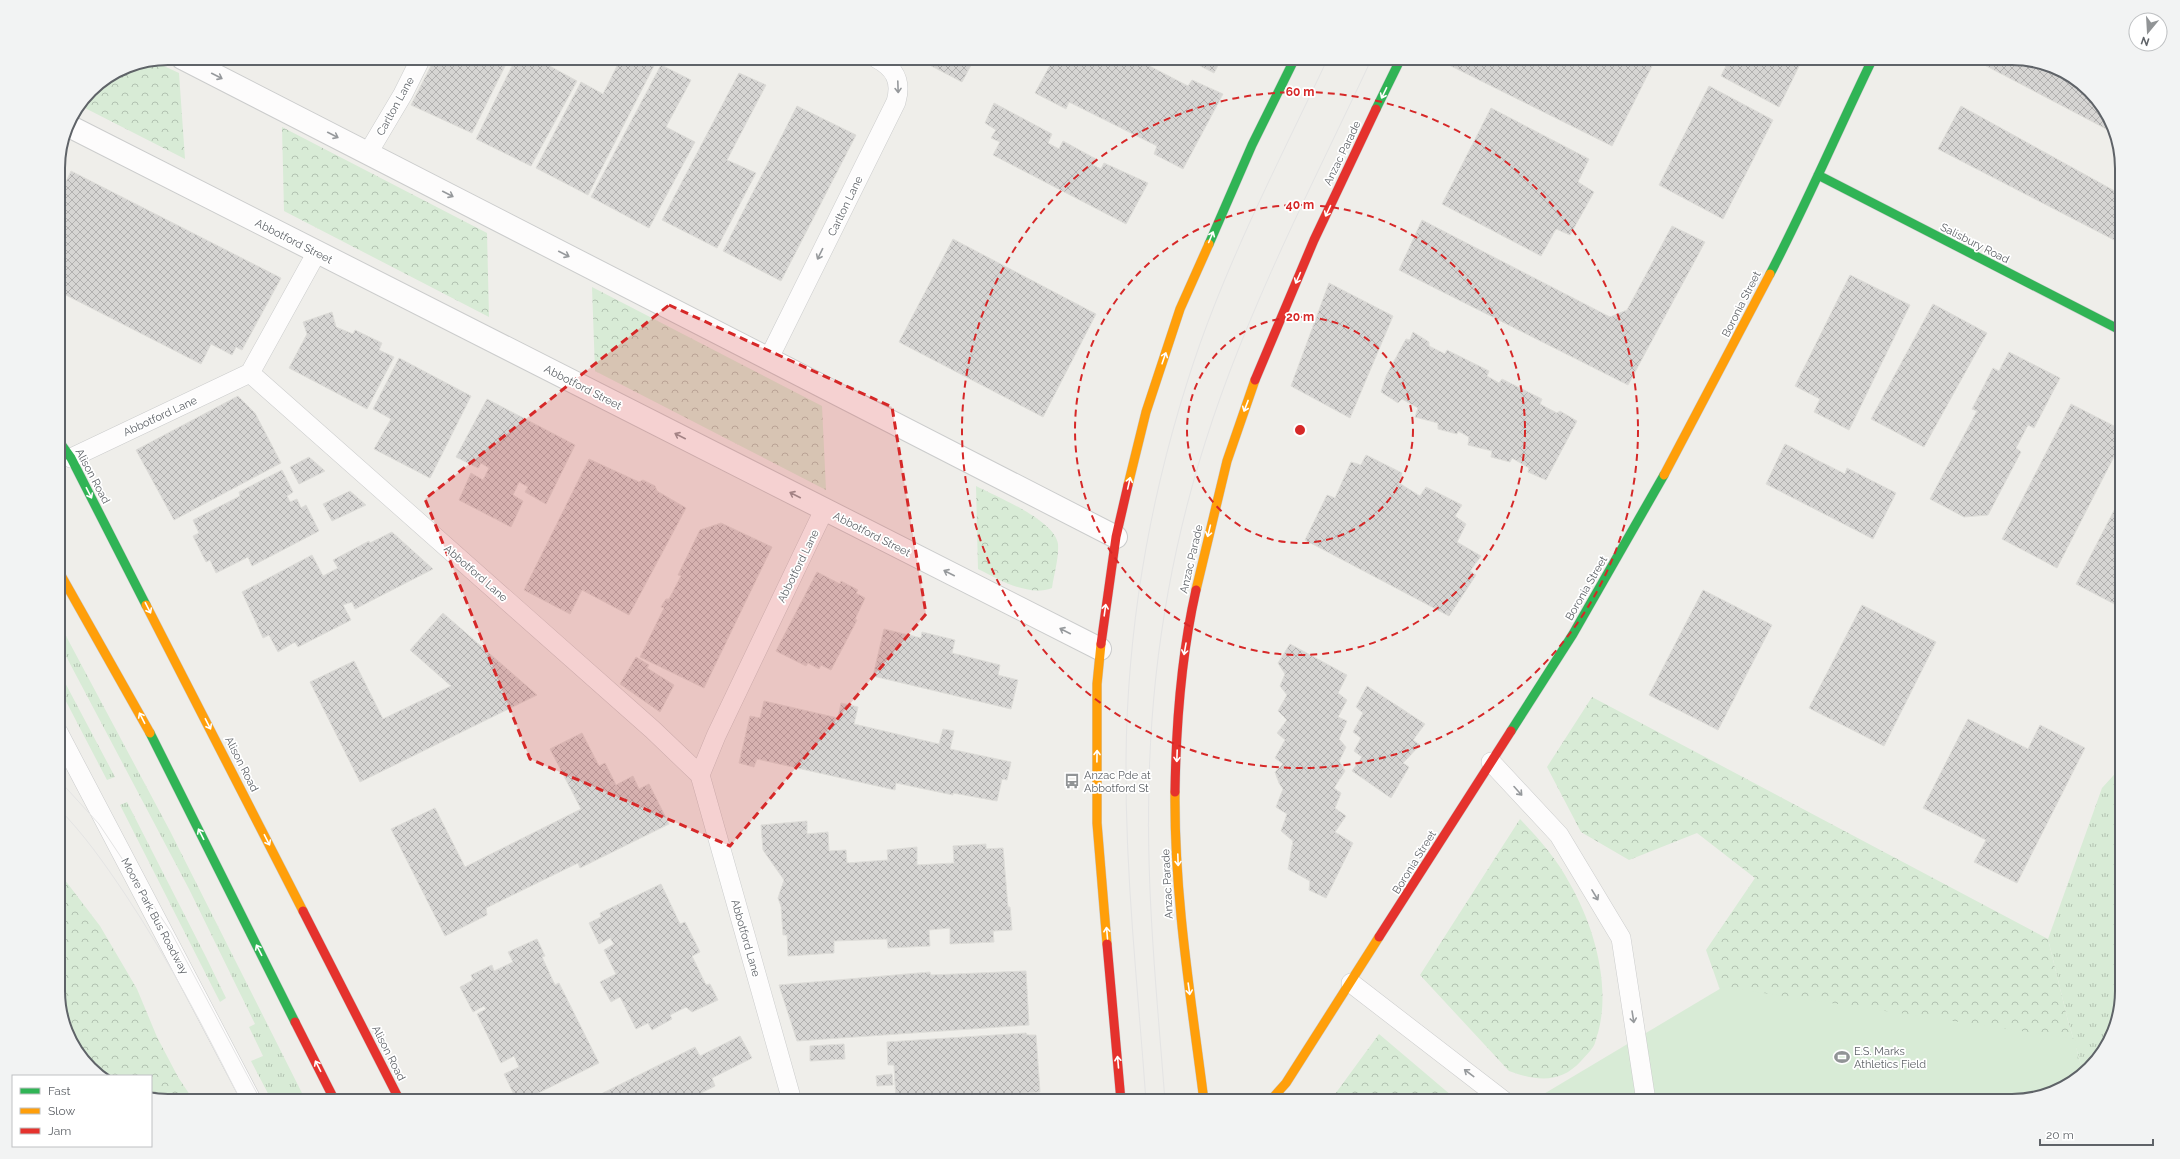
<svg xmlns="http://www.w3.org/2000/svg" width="2180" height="1159" viewBox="0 0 2180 1159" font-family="Raleway,sans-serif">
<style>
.grass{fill:url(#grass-tufts)}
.forest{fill:url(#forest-crowns)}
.garden{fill:#d8ebd6}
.building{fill:url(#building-cross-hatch);stroke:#deddd9}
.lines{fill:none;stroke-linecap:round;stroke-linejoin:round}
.lane-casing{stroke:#cbcccc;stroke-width:20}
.street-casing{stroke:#cbcccc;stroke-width:24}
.fast-casing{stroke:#cacacb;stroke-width:10}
.slow-casing{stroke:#cacacb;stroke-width:10}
.jam-casing{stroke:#cacacb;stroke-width:10}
.lane{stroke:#fdfcfc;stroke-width:19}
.street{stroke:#fdfcfc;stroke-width:22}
.fast{stroke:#30b455;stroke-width:9}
.slow{stroke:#ff9f0a;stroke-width:9}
.jam{stroke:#e5322d;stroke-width:9}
.tram{stroke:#e4e4e4;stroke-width:1}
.oneway{stroke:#96999c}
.oneway2{stroke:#fff}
.marked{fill:#d62828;fill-opacity:0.2;stroke:#d62828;stroke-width:3;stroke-dasharray:8 5;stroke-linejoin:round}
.ring{fill:none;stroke:#d62828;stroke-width:2;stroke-dasharray:7 5}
.labels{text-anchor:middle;stroke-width:3.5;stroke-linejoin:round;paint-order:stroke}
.street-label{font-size:11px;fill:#5f6368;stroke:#fff}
.poi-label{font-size:11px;fill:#5f6368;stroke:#fff;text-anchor:start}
.rim{fill:none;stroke:#5f6368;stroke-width:2}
.centre{fill:#d62828;stroke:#fff;stroke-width:2}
.ring-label{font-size:12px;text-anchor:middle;font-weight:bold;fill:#d62828;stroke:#fff;stroke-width:3.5;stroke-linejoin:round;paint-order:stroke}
</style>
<defs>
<pattern id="grass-tufts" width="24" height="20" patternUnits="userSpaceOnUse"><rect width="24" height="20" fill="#d8ebd6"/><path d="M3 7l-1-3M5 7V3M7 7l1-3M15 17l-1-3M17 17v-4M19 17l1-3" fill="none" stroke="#b2c2b1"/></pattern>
<pattern id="forest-crowns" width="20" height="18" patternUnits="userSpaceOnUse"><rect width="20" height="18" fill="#d8ebd6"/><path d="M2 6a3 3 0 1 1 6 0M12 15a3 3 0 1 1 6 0" fill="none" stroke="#b2c2b1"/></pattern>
<pattern id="building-cross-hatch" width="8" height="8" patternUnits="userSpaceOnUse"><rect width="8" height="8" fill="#d6d5d3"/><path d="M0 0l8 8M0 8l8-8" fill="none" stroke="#b1b0af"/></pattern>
</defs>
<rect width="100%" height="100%" fill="#efeeea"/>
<path class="grass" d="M58,621L170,831L306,1101H272L251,1061L263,1056L249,1027L255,1024L189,889L58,641Z
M58,670L62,677L115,777L107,780L58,686Z
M2122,766V991L2111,1040L2083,1071L2068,1021L2048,939L2102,788Z
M127,802L206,957L226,998L220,1002L120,805Z"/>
<path class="forest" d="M153,61L179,73L185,159L81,106L90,90L126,66Z
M282,127L487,233L489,317L284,211Z
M592,287L822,406L826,490L595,371Z
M976,486C997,497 1055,520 1058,544C1059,558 1054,574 1052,588C1028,597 1000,580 978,569Z
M1592,697L2048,939L2068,1021L2083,1071L2073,1083L2012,1101L1732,1024L1706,950L1755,878L1697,833L1629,860L1581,832L1547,767Z
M1520,819C1539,839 1557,859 1570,884C1594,926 1611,985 1598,1033C1596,1037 1596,1043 1593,1047C1590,1052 1585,1056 1581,1061C1560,1084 1537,1081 1509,1071L1420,975Z
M58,871L100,926L137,989L157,1037L178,1077L194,1101H168L151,1097V1076H104L76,1052L58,998Z
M1379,1034L1458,1101H1330Z"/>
<path class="garden" d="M1723,987L2075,1039L2080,1075L2073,1083L2012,1101H1532Z"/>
<path class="building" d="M435,58H509L472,133L411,105Z
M516,58H535L577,81L531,166L476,139Z
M621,58H658L588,195L536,168L581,82L603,94Z
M921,58H975L962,82L920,60Z
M1054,58H1134L1188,86L1192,80L1223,94L1183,169L1154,154L1157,146L1069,102L1066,109L1035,93Z
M1185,58H1222L1214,73Z
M1448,58H1636L1652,66L1612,146L1445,63Z
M1730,58H1803L1779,107L1721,76Z
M2012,58L2061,69L2104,107L2112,132L1973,59Z
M661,65L691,80L666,127L695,142L649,228L591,197Z
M739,73L766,85L727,160L756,173L717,248L662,220Z
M1709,86L1773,120L1723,219L1659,185Z
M994,103L1052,134L1048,143L1059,149L1063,141L1096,159L1093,165L1101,169L1104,163L1148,183L1126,224L993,155L1000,142L991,138L996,130L985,123Z
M797,106L856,135L781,281L723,251Z
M1961,106L2122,195V235L2118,242L1938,149Z
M1491,108L1589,159L1578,182L1594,192L1570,235L1556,229L1541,256L1442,204Z
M71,171L281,278L242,350L236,347L232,355L211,344L201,364L58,291V199Z
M1422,220L1610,317L1627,310L1672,226L1705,242L1628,385L1399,270Z
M953,239L1096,314L1043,417L899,342Z
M1850,275L1910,305L1849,430L1814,412L1820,399L1795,386Z
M1329,283L1393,316L1350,418L1291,386Z
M1933,304L1987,333L1924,447L1871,419Z
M332,312L336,327L353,334L355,330L382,343L379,350L394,357L367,409L289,368L307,334L303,322Z
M1413,332L1429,342V346L1445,354L1447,350L1489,371L1487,376L1499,383L1502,379L1542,399L1540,404L1557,413L1560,411L1577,421L1546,480L1528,472L1529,468L1512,458L1510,462L1491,457L1492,451L1468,445L1469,437L1458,431L1457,434L1438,429V423L1415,417L1418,408L1402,399L1398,403L1381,392L1386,376L1406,339L1410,340Z
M2009,352L2060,378L2034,428L2028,425L2016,448L2021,452L1988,515L1964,517L1930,499L1977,411L1972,409L1993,368L1999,371Z
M399,358L471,396L430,478L374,449L391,419L373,409Z
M238,396L255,413L281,463L174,520L136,450Z
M487,399L575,445L546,504L525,492L528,487L519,482L513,495L523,501L511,527L459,500L471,473L483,480L489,468L481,463L478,468L456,457Z
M2071,404L2122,430V441L2057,568L2002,539Z
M1785,444L1845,474L1847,468L1896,493L1873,539L1766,484Z
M1366,455L1402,473L1399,483L1420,496L1426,487L1462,505L1455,516L1466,524L1457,542L1481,556L1470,571L1476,575L1449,616L1305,540L1327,495L1335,498L1351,462L1361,465Z
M309,457L325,471L299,484L290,467Z
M589,459L639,482L643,480L655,486L657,491L686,508L629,615L582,590L570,614L524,590Z
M282,470L293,492L287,496L290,502L297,499L301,508L306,505L319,531L252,566L248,557L216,573L210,560L206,562L193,536L199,533L193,520L240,496L239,492Z
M350,491L366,505L332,521L323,504Z
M2122,495V608L2076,584Z
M721,523L772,547L704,688L640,657L664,608L661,607L666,599H669L681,576L678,575L700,530Z
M392,532L433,569L355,609L352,602L343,605L351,620L298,647L295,642L278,652L269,635L263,638L242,592L312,555L323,576L338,568L333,560L369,541L370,543Z
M817,572L840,584L841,581L858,590L856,593L865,598L855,619L857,620L831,670L821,665L819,669L808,663L806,666L776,651Z
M1703,590L1772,625L1718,730L1649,695Z
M1862,605L1936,642L1884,746L1809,708Z
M443,613L537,695L360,782L310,682L354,661L383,719L451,686L410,650Z
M884,629L921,638L922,632L955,640L952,653L1000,665L998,675L1018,680L1011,709L873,676Z
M1290,644L1347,675L1338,693L1347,700L1338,717L1347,721L1339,739L1346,747L1339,761L1345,771L1334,788L1341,793L1335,808L1346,816L1335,832L1353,843L1326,898L1309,890L1310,881L1288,869L1293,841L1281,831L1287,814L1276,807L1283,789L1279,783L1275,772L1283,764L1275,758L1285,740L1277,733L1287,720L1278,711L1287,695L1280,686L1285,674L1278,663Z
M636,657L649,665L647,668L674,685L660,712L620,684Z
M1367,686L1425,724L1413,740L1420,745L1403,763L1409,767L1391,798L1352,771L1362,757L1354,751L1361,738L1353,732L1363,713L1356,707Z
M764,701L838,718L841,703L858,707L854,724L939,744L943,729L954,731L950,749L1011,762L1007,780L1002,779L997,801L953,793V795L896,783L895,790L757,759L754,767L739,763L750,716L760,718Z
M1968,719L2028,749L2040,725L2085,748L2017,883L1974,862L1986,840L1923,808Z
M582,733L599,766L605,763L616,785L633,776L639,789L649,784L669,824L580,868L578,863L486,908L487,915L445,936L391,829L435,808L465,867L581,809L550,749Z
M807,821V834L828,832L829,851L846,850L847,863L888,860L887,850L917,847V865L954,863L953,846L986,844V849L1003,848L1008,907H1010L1012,930L993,931L994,942L950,944V928L929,930L930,946L888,948L887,939L834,941V953L788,956L787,935H783L781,906L778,898L784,880L763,850L761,825Z
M661,884L680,924L685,922L700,952L692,956L706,985L710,984L718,1000L692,1012L686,1007L670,1015L672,1019L652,1030L648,1023L636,1029L620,997L611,1002L600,982L616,974L604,950L614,944L610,938L599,944L589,923L601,917L600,913Z
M537,939L545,956L542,957L555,985L559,983L599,1063L522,1101H517L504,1074L519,1067L514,1056L501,1063L477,1014L486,1009L484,1006L473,1012L460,987L473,980L471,975L492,965L494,971L513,962L508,952Z
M1026,971L1029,1025L797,1041L779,985L930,972L931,975Z
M1026,1033L1027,1035H1036L1040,1092L896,1101L894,1065H888L887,1042Z
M740,1036L752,1058L712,1078L715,1086L689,1099L690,1101H587L695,1047L700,1056Z
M844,1044L845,1059L810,1061V1046Z
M892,1074L893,1085L877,1086L876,1076Z"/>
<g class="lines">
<defs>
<path id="lane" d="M368,153L403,94L421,58
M769,358L896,102C902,81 895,68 876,58
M250,373L653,730L700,775L792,1101
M71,458L250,373L317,252
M58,732L252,1101
M1491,762L1559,835L1621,938L1646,1101
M700,775L716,736L824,510
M1351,983L1504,1101"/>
<path id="street" d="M182,58L1116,537
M67,125L1100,649"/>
<path id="fast" d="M1376,109L1401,58
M1818,175L2122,331
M1209,244L1252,145L1295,58
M1770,274C1807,203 1838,130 1873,58
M58,440L71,458L146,605
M1511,731L1573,634L1664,475
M150,733L295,1022"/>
<path id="slow" d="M1664,475L1770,274
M1128,485L1146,412L1180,309L1209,244
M58,570L150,733
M1196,590L1227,461L1255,380
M146,605L303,911
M1101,644L1097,684V823L1107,944
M1175,792C1174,896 1191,998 1204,1101
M1270,1101L1286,1083L1379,937"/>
<path id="jam" d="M1255,380L1314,240L1376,109
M1101,644L1116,537L1128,485
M1175,792C1176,724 1181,656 1196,590
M303,911L400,1101
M1379,937L1511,731
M1107,944L1121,1101
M295,1022L335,1101"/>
</defs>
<use href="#lane" class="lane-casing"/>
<use href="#street" class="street-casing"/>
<use href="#fast" class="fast-casing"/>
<use href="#slow" class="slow-casing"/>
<use href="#jam" class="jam-casing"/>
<use href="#lane" class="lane"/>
<use href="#street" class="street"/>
<use href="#fast" class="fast"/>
<use href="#slow" class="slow"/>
<use href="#jam" class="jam"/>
<path class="tram" d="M58,779L99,824L171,932L261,1101
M58,808C84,834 104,863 125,894C169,960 205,1030 241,1101
M1146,1101C1138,988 1125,874 1126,760C1127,633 1148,507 1186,386C1221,272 1277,166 1328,58
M1165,1101C1157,996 1146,891 1149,786C1151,670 1170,553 1205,443C1247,309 1313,184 1372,58"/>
</g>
<defs><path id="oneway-shaft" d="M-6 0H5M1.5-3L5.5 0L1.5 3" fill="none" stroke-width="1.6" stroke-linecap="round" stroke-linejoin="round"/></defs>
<g class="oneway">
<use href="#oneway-shaft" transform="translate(217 76) rotate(27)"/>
<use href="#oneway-shaft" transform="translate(898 87) rotate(88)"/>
<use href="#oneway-shaft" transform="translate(333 135) rotate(27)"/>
<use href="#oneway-shaft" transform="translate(448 194) rotate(27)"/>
<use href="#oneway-shaft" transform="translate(564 254) rotate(27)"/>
<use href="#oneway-shaft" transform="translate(820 254) rotate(116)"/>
<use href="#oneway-shaft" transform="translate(680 436) rotate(-153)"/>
<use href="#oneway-shaft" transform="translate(795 495) rotate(-153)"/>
<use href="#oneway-shaft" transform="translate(949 573) rotate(-153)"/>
<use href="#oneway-shaft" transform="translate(1065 631) rotate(-153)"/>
<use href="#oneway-shaft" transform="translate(1518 791) rotate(48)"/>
<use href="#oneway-shaft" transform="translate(1595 895) rotate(59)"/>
<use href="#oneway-shaft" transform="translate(1633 1017) rotate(81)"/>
<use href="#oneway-shaft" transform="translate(1469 1073) rotate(-143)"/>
</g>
<g class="oneway2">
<use href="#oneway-shaft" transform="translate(1384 93) rotate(116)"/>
<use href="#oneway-shaft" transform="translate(1328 211) rotate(115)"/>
<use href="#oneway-shaft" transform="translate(1211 237) rotate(-67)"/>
<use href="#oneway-shaft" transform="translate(1298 278) rotate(114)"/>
<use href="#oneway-shaft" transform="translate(1164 358) rotate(-71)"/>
<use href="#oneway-shaft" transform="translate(1246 406) rotate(111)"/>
<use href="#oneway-shaft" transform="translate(1129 483) rotate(-77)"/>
<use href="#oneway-shaft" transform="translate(89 493) rotate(63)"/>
<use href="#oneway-shaft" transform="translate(1209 531) rotate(104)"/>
<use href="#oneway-shaft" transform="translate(148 608) rotate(63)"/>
<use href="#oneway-shaft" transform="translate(1105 610) rotate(-82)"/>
<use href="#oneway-shaft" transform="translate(1185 649) rotate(100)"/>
<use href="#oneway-shaft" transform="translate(142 718) rotate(-117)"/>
<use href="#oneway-shaft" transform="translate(208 724) rotate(63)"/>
<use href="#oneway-shaft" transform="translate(1097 756) rotate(-89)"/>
<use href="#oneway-shaft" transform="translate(1177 756) rotate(92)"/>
<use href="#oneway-shaft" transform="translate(201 834) rotate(-117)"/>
<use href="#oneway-shaft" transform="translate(267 840) rotate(63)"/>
<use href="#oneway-shaft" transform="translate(1178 860) rotate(88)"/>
<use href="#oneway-shaft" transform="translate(1107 933) rotate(-95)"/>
<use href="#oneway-shaft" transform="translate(259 950) rotate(-117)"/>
<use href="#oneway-shaft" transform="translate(1189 989) rotate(82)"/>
<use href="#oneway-shaft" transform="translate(1118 1062) rotate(-95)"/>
<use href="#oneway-shaft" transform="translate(318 1066) rotate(-117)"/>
</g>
<path class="marked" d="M669,305L892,407L926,614L730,846L530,759L425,499Z"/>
<g class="ring">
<circle cx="1300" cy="430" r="113"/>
<circle cx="1300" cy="430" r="225"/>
<circle cx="1300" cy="430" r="338"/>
</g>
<defs>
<symbol id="bus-bare" viewBox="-9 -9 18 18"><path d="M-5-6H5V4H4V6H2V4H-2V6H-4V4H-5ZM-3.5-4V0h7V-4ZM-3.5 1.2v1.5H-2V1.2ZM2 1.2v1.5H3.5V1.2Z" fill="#919496" stroke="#fff" stroke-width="2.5" paint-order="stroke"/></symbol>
<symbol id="stadium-bare" viewBox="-9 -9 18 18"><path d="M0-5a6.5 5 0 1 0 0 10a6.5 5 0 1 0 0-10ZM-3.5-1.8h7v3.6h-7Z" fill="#919496" stroke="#fff" stroke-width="2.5" paint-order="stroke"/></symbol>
</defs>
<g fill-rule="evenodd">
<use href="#bus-bare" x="1061" y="770" width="22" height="22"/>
<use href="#stadium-bare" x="1831" y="1046" width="22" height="22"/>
</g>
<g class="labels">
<g class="street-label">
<text transform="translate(395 106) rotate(-61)" y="4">Carlton Lane</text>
<text transform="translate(1342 153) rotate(-64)" y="4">Anzac Parade</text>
<text transform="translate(845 206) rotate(-64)" y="4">Carlton Lane</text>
<text transform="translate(294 241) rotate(27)" y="4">Abbotford Street</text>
<text transform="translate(1975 243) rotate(27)" y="4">Salisbury Road</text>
<text transform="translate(1741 304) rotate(-63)" y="4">Boronia Street</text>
<text transform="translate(583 387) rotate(27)" y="4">Abbotford Street</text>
<text transform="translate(160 416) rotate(-25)" y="4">Abbotford Lane</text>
<text transform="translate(93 476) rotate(62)" y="4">Alison Road</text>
<text transform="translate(872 534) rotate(27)" y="4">Abbotford Street</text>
<text transform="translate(1191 559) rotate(-77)" y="4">Anzac Parade</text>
<text transform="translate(798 566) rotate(-64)" y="4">Abbotford Lane</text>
<text transform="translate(476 573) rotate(41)" y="4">Abbotford Lane</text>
<text transform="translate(1586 588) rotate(-60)" y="4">Boronia Street</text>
<text transform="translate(242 764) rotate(63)" y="4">Alison Road</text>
<text transform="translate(1414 862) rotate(-58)" y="4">Boronia Street</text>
<text transform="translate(1167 884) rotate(-93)" y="4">Anzac Parade</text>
<text transform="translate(155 916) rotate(62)" y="4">Moore Park Bus Roadway</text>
<text transform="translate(746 938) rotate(74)" y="4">Abbotford Lane</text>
<text transform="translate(389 1053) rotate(63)" y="4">Alison Road</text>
</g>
<g class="poi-label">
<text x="1084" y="779">Anzac Pde at<tspan x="1084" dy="13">Abbotford St</tspan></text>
<text x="1854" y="1055">E.S. Marks<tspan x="1854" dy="13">Athletics Field</tspan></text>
</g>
</g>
<path d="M0 0H2180V1159H0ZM168 65H2012A103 103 0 0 1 2115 168V991A103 103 0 0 1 2012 1094H168A103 103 0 0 1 65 991V168A103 103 0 0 1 168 65Z" fill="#f2f3f3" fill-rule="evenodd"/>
<path class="rim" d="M168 65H2012A103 103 0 0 1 2115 168V991A103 103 0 0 1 2012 1094H168A103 103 0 0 1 65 991V168A103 103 0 0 1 168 65Z"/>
<circle cx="1300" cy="430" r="6" class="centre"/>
<g class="ring-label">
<text x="1300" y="96">60 m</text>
<text x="1300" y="209">40 m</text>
<text x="1300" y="321">20 m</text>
</g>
<rect x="12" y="1075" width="140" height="72" fill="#ffffff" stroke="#bfc1c3"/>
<rect x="20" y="1088" width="20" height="6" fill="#30b455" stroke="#bfc1c3"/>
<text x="48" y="1095" font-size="12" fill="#5f6368">Fast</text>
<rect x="20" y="1108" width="20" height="6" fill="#ff9f0a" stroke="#bfc1c3"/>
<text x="48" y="1115" font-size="12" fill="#5f6368">Slow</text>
<rect x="20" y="1128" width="20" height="6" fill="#e5322d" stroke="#bfc1c3"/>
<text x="48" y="1135" font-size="12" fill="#5f6368">Jam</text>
<g transform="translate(2148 32) rotate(198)"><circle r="19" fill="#ffffff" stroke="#bfc1c3"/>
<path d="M0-3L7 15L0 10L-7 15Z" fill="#919496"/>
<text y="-6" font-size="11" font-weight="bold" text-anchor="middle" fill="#5f6368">N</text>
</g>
<path d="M2040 1139v6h113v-6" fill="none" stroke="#5f6368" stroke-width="2"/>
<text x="2046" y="1139" font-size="12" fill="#5f6368" stroke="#ffffff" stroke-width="3" paint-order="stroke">20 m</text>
</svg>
